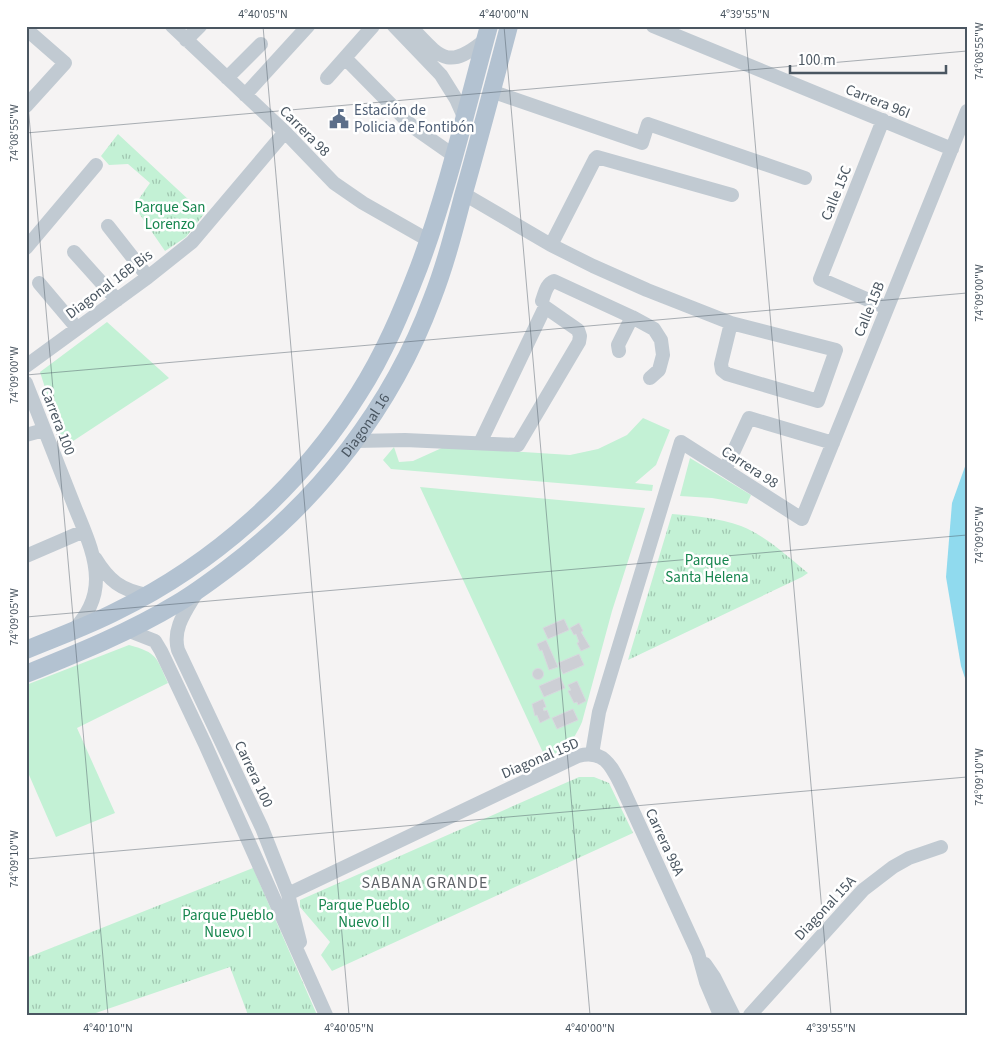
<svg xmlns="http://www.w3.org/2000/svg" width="993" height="1041" viewBox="0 0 993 1041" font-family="'Source Sans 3',sans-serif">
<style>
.grass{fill:#c3f1d5}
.park{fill:url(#park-tufts)}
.water{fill:#90daee}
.building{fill:#cdcfd5;stroke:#d7d9de}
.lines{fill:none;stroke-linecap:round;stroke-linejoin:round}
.minor{stroke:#c1cad2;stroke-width:14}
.major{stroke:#b3c2d1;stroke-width:18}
.ticks{fill:none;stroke:#4a5661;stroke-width:1;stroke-opacity:0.45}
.labels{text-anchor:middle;stroke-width:5;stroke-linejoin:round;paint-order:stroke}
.street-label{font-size:15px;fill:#4a5661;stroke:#fff}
.service-label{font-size:15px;fill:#4e5e75;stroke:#fff;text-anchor:start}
.park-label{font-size:15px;fill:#17864f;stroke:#fff}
.neighbourhood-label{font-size:16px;letter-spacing:1px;fill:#5f6368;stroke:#fff}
.neatline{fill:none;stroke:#4a5661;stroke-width:2}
.ticks-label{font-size:12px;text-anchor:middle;fill:#4a5661}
</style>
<defs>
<pattern id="park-tufts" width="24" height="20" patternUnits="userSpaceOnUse" patternTransform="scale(1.25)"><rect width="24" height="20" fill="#c3f1d5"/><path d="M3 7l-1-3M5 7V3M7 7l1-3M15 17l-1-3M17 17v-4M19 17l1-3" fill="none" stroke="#a0c6b0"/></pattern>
</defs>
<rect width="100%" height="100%" fill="#f5f3f3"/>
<path class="grass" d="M107,322L169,378L64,447L40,372Z
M643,418L670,430L656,465L635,483L653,485L652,491L391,469L383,460L394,447L399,462L413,461L444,447L570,455L598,449L627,435Z
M690,458L751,495L747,504L712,498L680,496Z
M420,487L645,508L612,611L582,722C572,744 567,747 546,759Z
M129,645C158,653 156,657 168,683L77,728L115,813L56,837L26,768V685Z"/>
<path class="park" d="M118,134L204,214L186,237L165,251L134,206L150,183L128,164L109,165L101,156Z
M672,514C695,516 719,518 741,526C766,536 787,556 808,573L802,577L628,660Z
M579,777H594L609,783L633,833L332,971L321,955L330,942L300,907V900Z
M253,868L317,1015H248L230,967L90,1015H26V958Z"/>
<path class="water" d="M967,461V684L961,666L946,577L952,503Z"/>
<path class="building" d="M564,619L569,630L548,639L543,628Z
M579,623L583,631L581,632L590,647L581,651L577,643L579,642L576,634L574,635L570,628Z
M546,640L558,667L549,670L542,650L540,651L537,644Z
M579,654L584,665L563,674L558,663Z
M532.5 674a5.5 5.5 0 1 1 11 0a5.5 5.5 0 1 1-11 0Z
M560,677L565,688L544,697L539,686Z
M577,681L586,701L578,705L577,702L574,703L568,691L571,690L568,685Z
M543,699L546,707L543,708L544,711L547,710L550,718L540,723L537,715L535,716L532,704Z
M573,709L578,720L557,729L552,718Z"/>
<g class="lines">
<path class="minor" d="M172,26L285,132L334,183L363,203L428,240
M394,26L441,75L456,99L464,117
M410,26C440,57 447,72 486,39
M653,26L952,149
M26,29L65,63L26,106
M186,40L200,26
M345,58L413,127L453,155
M227,78L261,44
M327,78L373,26
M491,91L642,143L648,124L805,178
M245,95L308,26
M883,120L820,279L887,308
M464,194L551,245L593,266L647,290L731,323L836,350L818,401L727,374L722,370L721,364L731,323
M108,226L148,277
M551,245L595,159L597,157L732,195
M26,248L96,165
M74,252L117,300
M39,283L77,328
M542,301C545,293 546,284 554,281L632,317L654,329L661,340L663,355L659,370L650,378
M619,351L618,345L632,317
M26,366L148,277L192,242L285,132
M26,383C42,424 58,465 74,505C83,528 96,554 96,579C96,600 87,615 74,630
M26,435L44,430
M355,441L405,440L518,445L579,342L580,336L578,330L545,307L480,443
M725,470L749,418L833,443
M26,556L84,531
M95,558C109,581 121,590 147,595
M197,592C186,611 172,628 178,650L262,828L288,894L300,942
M127,630L155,641L161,651L205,744L326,1015
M592,754L599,712L681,442L802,519L967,111
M288,894L578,756C603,749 611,765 621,785L698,953L706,982L720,1015
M705,964L714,977L733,1015
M750,1015L863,890L893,867L909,858L941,847"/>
<g class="major">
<path d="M26,650C57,637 88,626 117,611C215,563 301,486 359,393C384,354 402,311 419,267C448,189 467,106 489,26"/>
<path id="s1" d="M26,674C78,653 130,632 178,603C195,593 211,581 227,569C319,500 392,407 432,299C445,266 454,231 463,196C479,140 494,83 509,26"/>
</g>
</g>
<path class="ticks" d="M263,26L349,1015M504,26L590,1015M745,26L831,1015M26,82L108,1015M26,133L967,51M26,375L967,293M26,617L967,535M26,859L967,777"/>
<defs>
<symbol id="civic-bare" viewBox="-9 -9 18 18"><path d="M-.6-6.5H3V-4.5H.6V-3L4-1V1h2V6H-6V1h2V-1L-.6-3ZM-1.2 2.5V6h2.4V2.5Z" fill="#5c6f8a" stroke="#fff" stroke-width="2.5" paint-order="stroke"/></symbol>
</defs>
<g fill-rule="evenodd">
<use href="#civic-bare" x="325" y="105" width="28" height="28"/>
</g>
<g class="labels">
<g class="street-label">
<text transform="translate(878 101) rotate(22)" y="5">Carrera 96I</text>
<text transform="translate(305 131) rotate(45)" y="5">Carrera 98</text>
<text transform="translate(836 193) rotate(-68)" y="5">Calle 15C</text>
<text transform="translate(109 284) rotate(-37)" y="5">Diagonal 16B Bis</text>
<text transform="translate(869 309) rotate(-68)" y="5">Calle 15B</text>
<text transform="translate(58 421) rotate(69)" y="5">Carrera 100</text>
<text dy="5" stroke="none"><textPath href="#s1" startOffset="428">Diagonal 16</textPath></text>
<text transform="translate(750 467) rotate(33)" y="5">Carrera 98</text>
<text transform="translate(540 758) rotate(-23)" y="5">Diagonal 15D</text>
<text transform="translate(254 774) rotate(65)" y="5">Carrera 100</text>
<text transform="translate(665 842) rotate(65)" y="5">Carrera 98A</text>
<text transform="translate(825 908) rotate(-47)" y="5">Diagonal 15A</text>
</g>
<g class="service-label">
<text x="354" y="115">Estación de<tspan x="354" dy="17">Policia de Fontibón</tspan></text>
</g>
<g class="park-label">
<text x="170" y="212">Parque San<tspan x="170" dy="17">Lorenzo</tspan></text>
<text x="707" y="565">Parque<tspan x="707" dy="17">Santa Helena</tspan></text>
<text x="364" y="910">Parque Pueblo<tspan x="364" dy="17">Nuevo II</tspan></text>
<text x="228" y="920">Parque Pueblo<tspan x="228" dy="17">Nuevo I</tspan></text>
</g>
<g class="neighbourhood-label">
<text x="425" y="888">SABANA GRANDE</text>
</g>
</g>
<rect width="993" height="1041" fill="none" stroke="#ffffff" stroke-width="55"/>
<path d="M790 65v8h156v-8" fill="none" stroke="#4a5661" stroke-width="2.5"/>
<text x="798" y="65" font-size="15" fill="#4a5661" stroke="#ffffff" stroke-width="4" paint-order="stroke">100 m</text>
<rect x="28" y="28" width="938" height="986" class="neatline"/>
<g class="ticks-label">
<text x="263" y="18">4°40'05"N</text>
<text x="504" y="18">4°40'00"N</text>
<text x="745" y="18">4°39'55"N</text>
<text transform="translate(979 51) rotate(-90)" y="4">74°08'55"W</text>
<text transform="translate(14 133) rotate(-90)" y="4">74°08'55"W</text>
<text transform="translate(979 293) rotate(-90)" y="4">74°09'00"W</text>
<text transform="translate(14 375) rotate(-90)" y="4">74°09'00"W</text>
<text transform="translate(979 535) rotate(-90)" y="4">74°09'05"W</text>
<text transform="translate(14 617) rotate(-90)" y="4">74°09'05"W</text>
<text transform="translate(979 777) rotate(-90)" y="4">74°09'10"W</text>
<text transform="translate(14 859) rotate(-90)" y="4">74°09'10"W</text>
<text x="108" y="1032">4°40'10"N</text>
<text x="349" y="1032">4°40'05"N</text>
<text x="590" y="1032">4°40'00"N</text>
<text x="831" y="1032">4°39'55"N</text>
</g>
</svg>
